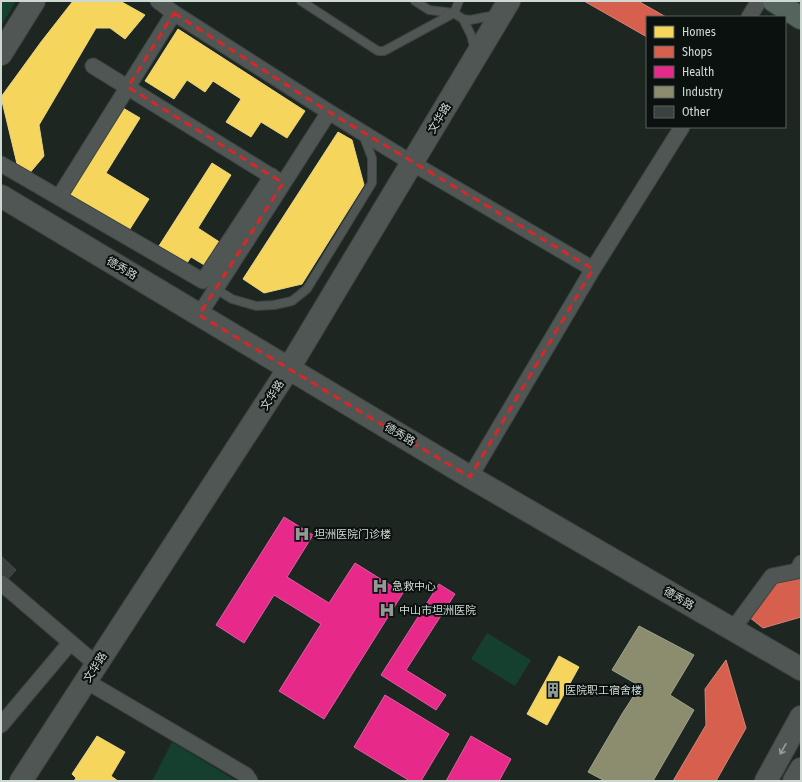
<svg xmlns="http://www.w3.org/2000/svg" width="802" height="782" viewBox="0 0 802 782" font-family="'Fira Sans Condensed','Noto Sans SC',sans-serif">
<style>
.green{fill:#154030}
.homes{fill:#f6d55c;stroke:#ead680}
.shops{fill:#d6604d;stroke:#d48476}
.health{fill:#e7298a;stroke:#e05ea0}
.industry{fill:#8c8c6e;stroke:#a0a38d}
.building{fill:#3a413f;stroke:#474d4a}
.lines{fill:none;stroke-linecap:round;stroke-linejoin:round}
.lane-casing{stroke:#3c4340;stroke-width:10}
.street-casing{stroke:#3c4340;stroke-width:17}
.secondary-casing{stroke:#3c4340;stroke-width:24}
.primary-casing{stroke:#3c4340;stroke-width:24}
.lane{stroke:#505653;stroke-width:8}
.street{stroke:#505653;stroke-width:15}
.secondary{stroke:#505653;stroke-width:22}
.primary{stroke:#56645e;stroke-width:22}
.oneway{stroke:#969e9a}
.marked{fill:none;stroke:#d62828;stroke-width:3;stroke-dasharray:8 5;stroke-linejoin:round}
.labels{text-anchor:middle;stroke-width:4;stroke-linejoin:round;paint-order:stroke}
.street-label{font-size:11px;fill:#cfd9d4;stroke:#0a110e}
.poi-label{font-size:11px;fill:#cfd9d4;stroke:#0a110e;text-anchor:start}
</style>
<rect width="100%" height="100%" fill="#1e2622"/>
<path class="green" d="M1,1H16L1,26Z
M487,633L531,660L515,686L471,659Z
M172,742L230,777L237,781H152Z"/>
<path class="homes" d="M73,1H120L145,15L125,39L110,28H96L39,125L44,156L28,175L18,168L1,97L41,42Z
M178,29L305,111L287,138L261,122L251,137L226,122L241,99L213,81L205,92L187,80L174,99L145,81Z
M123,108L140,118L106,173L149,199L128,232L69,195Z
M338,132L352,140L364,185L302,284L264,293L243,279Z
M212,163L231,175L198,228L221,243L206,266L191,257L185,266L157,249Z
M559,656L579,667L547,725L527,714Z
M97,736L125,752L111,776L118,781H74L76,778L72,774Z"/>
<path class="shops" d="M584,1H638L666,17H647V37Z
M801,573V617L763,628L749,617L771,584Z
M726,660L746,728L716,781H673L706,725L705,689Z"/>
<path class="health" d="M284,517L313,535L287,577L329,603L355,563L403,593L324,719L279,691L321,624L274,595L244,643L216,625Z
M439,584L455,594L406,670L446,695L436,710L381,675Z
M385,695L449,734L421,781H410L354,747Z
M471,736L511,759L499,781H446Z"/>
<path class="industry" d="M639,626L694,655L670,695L694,710L653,781H605L588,772L622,714L640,686L612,670Z"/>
<path class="building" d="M1,556L16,570L6,581L1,576Z"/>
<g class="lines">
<defs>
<path id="lane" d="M301,1L378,51H384L454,13L459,1
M415,1L429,10L454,13L463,19L470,20L496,15
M463,19L471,35L475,50
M214,288L232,299L256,306L274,305L292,301L307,289L372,183V158L363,135"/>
<path id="street" d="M158,1L174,13L329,112L412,163L593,269
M749,17L759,1
M93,66L279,181
M1,164L203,281L272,176
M59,197L174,13
M199,315L329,112
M470,477L593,269L682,127
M1,583L97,665
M733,629L772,576L797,571L801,563
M86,681L246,775L250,781
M1,725L70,643"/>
<path id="secondary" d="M1,54L34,1
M1,196L470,477L801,669
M21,781L289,368L509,1
M766,781L801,717
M794,781L801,769"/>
<path id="primary" d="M774,1L801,18"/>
</defs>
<use href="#lane" class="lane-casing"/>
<use href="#street" class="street-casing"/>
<use href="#secondary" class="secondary-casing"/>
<use href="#primary" class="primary-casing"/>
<use href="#lane" class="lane"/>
<use href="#street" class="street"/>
<use href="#secondary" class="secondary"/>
<use href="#primary" class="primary"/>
</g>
<defs><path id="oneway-shaft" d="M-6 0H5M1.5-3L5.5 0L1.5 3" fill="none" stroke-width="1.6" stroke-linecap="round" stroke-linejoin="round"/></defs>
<use class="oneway" href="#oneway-shaft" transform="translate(783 749) rotate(119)"/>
<path class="marked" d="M174,13L329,112L593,269L470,477L199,315L283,183L128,87Z"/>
<defs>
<symbol id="hospital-bare" viewBox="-9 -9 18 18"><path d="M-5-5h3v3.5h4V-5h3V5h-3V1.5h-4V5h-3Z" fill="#919a96" stroke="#0a110e" stroke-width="2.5" paint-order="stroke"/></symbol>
<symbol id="building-bare" viewBox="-9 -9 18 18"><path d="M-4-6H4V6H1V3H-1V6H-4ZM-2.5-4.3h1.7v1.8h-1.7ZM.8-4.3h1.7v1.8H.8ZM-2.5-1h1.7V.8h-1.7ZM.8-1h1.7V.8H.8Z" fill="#919a96" stroke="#0a110e" stroke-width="2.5" paint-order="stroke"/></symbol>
</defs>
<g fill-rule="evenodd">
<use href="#hospital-bare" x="291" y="523" width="22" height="22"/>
<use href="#hospital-bare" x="369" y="575" width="22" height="22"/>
<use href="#hospital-bare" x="376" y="599" width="22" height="22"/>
<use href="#building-bare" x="542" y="679" width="22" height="22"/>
</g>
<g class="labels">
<g class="street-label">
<text transform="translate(439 118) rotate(-59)" y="4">文华路</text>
<text transform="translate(122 268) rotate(31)" y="4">德秀路</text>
<text transform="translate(272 395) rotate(-57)" y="4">文华路</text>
<text transform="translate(400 434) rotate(31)" y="4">德秀路</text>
<text transform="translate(679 598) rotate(30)" y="4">德秀路</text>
<text transform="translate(95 667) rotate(-57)" y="4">文华路</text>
</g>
<g class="poi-label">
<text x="314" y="538">坦洲医院门诊楼</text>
<text x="392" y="590">急救中心</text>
<text x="399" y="614">中山市坦洲医院</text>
<text x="565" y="694">医院职工宿舍楼</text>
</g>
</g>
<rect width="802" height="782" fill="none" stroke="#cfd9d4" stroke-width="4"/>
<rect x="646" y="16" width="140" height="112" fill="#0a110e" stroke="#59615d"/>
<rect x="654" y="26" width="20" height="12" fill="#f6d55c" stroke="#59615d"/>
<text x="682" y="36" font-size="12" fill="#cfd9d4">Homes</text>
<rect x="654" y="46" width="20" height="12" fill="#d6604d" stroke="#59615d"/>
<text x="682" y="56" font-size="12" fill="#cfd9d4">Shops</text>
<rect x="654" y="66" width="20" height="12" fill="#e7298a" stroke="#59615d"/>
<text x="682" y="76" font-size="12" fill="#cfd9d4">Health</text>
<rect x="654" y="86" width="20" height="12" fill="#8c8c6e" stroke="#59615d"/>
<text x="682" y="96" font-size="12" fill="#cfd9d4">Industry</text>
<rect x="654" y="106" width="20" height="12" fill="#3a413f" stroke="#59615d"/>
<text x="682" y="116" font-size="12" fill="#cfd9d4">Other</text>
</svg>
